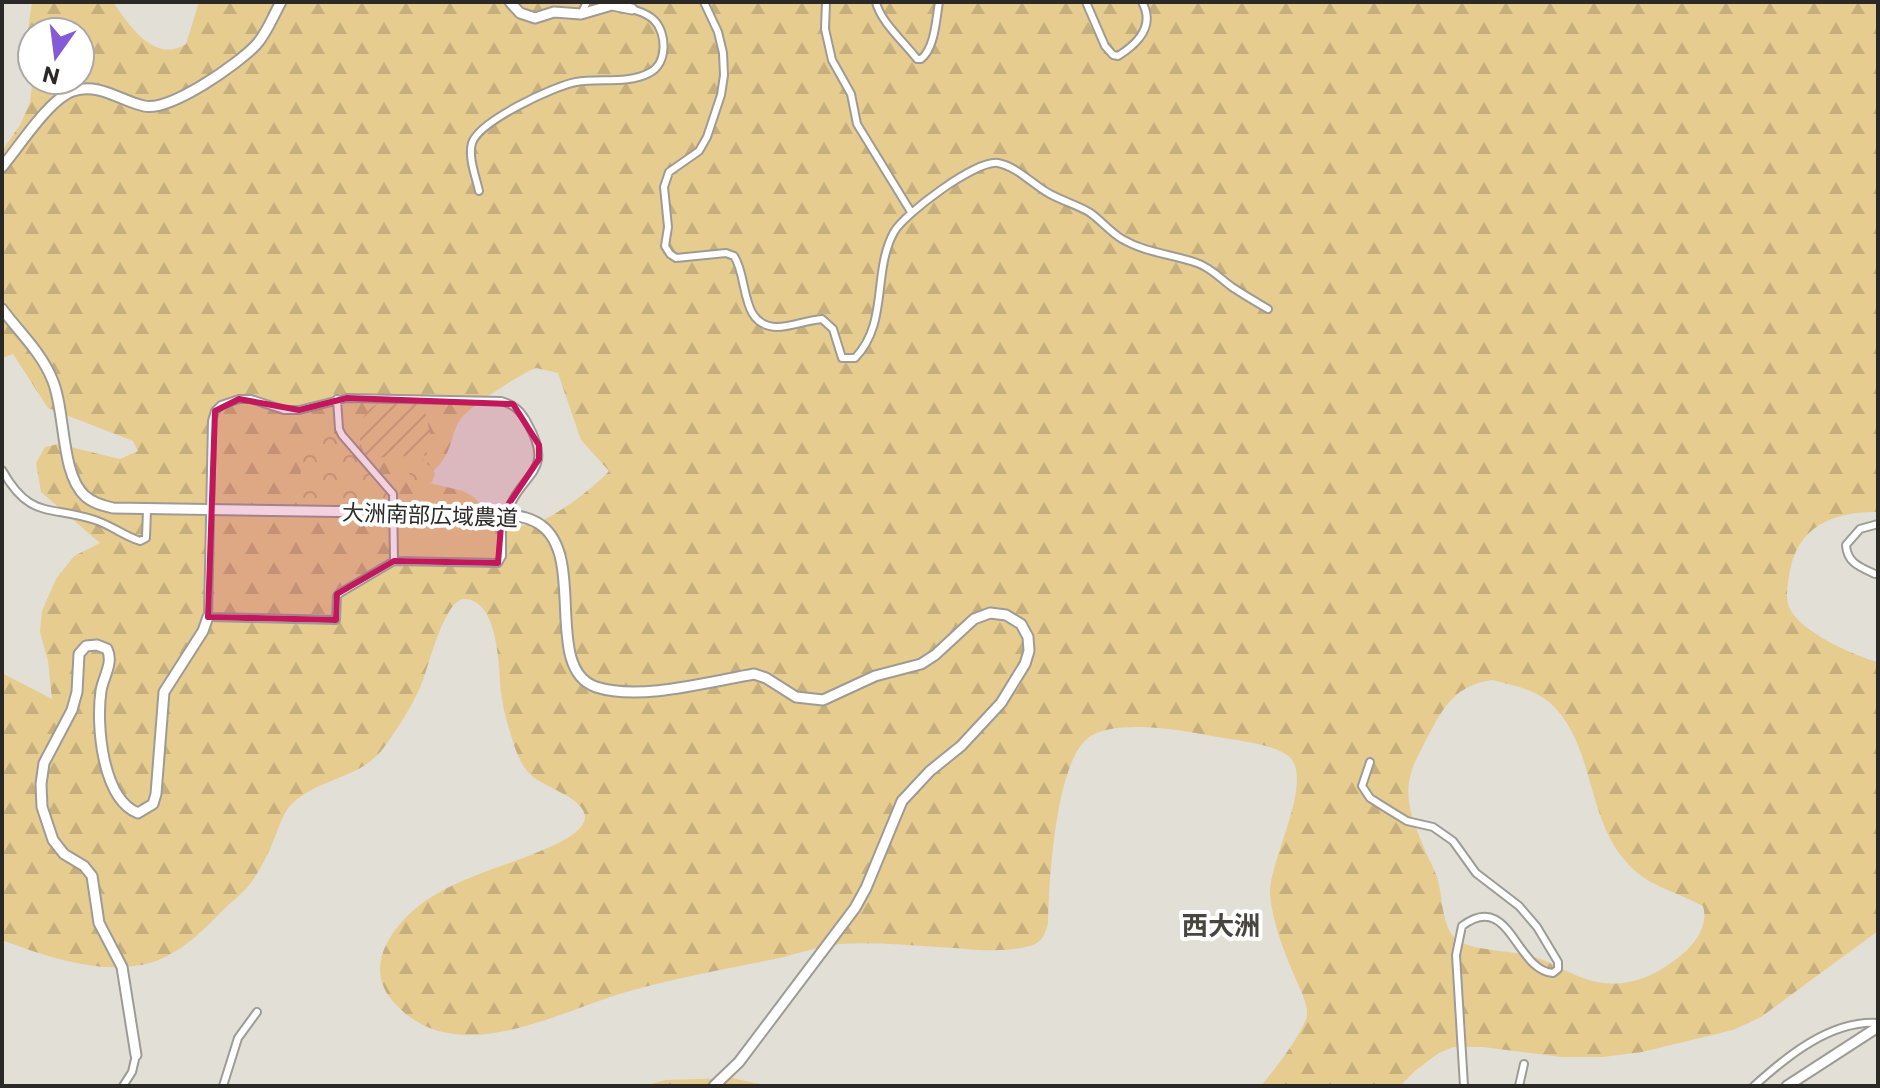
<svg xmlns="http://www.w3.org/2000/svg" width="1880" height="1088" viewBox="0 0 1880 1088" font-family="Commissioner,'Noto Sans JP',sans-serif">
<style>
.forest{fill:url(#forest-firs);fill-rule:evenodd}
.park{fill:url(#park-crowns)}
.garden{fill:url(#garden-furrows)}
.pitch{fill:#e7cc90}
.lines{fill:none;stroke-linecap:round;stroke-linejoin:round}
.street-casing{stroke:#9e9b94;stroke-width:10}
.secondary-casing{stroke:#9e9b94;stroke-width:13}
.street{stroke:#fff;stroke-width:6}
.secondary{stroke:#fff;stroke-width:9}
.marked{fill:#c2185b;fill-opacity:0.2;stroke:#c2185b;stroke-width:6;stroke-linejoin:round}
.labels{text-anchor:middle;stroke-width:8;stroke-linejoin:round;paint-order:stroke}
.street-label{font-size:22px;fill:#2a2926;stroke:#fff}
.quarter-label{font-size:26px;font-weight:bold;fill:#494640;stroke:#fff}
</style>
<defs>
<pattern id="forest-firs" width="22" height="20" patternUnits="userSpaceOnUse" patternTransform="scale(2)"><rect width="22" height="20" fill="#e7cc90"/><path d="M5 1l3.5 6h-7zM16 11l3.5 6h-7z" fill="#c6af7c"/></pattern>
<pattern id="park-crowns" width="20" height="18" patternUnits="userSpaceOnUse" patternTransform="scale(2)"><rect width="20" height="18" fill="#e7cc90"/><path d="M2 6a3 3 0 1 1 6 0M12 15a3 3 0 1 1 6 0" fill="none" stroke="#c6af7c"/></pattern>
<pattern id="garden-furrows" width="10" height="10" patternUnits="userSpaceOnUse" patternTransform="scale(2)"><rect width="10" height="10" fill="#e7cc90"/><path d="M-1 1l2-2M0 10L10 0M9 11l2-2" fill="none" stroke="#c6af7c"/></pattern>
</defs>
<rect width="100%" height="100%" fill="#e2dfd7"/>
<path class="forest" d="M32,2H113C129,25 154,64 186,44L199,2H1878V512C1836,511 1798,525 1790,571C1788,582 1785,596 1789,607C1799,631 1854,656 1878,662V931L1761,1017L1733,1030L1642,1052L1603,1057H1562L1483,1047H1453L1439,1053L1416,1070L1400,1086H1261C1272,1073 1305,1031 1307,1015C1308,1003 1299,987 1294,975C1284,951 1272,921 1270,894C1269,861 1311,788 1292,760C1282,744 1231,740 1212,736C1183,730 1113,718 1088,738C1055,764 1049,882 1048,923C1045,934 1043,941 1033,945C1003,955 967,948 937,947C905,945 872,942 840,944C821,946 802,952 784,957C733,968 683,976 633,990C559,1010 453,1075 391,999C378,983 377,963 386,945C416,887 483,875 538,852C552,846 570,839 580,828C601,804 549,789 536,779C525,772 519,759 515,748C509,729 503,711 501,692C499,669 499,602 466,599C444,596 428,671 420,688C410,709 398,728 385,746C362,780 316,777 289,807C281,817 278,831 273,842C267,856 259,872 250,884C242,894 231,902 222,911C203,931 180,953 153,962C105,977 47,957 2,940V673L52,699L48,661L40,632L42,611L56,579L74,556L100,543L41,492L36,463L45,447L58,444L120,459L138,451L133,441L48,408L13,354L2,358V151L20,125L30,102L32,84L28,29ZM32,32H80V80H32ZM536,368L558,373L581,440L609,471C595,487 555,517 536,523C523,527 510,525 497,525L474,497L463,491L430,483L428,480C432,470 441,465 446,455C452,444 453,430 460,420C467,408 522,373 536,368ZM1492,680C1511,685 1534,689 1549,702C1596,743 1584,818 1629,865C1648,886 1679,893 1703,906C1708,921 1699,938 1688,949C1659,976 1623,993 1583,978C1564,971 1548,960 1528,955C1510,951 1470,950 1457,940C1441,927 1443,895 1437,877C1434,870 1431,862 1427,855C1411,816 1398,792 1420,752C1439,716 1449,686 1492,680Z
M732,1078L769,1086H644L665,1080Z"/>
<path class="park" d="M315,426H330C344,456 387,473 391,507L388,510L298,509L304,427Z
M418,454H421L424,458L423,462L430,466L435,474L432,482L423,487L413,482L409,474L412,467L408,463Z"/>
<path class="garden" d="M382,402H423L431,438L426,456L421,454L408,460L403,455L368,459C354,441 357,410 382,402Z"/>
<path class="pitch" d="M398,519L495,521L496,558H396Z"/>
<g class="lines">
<defs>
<path id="street" d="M704,2L718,32L723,53L724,75L721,95L707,137L699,151L669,172L664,187L668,227L665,246L670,254L676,258L726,253L734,256C749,278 739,326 777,327C792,327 807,320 822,319L833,329L842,358H855C889,323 872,272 894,232C905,213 976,160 998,163C1018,167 1033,185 1050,194C1063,201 1077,205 1089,212C1101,220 1110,232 1122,239C1146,253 1172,254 1197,263C1210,267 1221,279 1232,287C1244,295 1256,302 1268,309
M826,2L825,29L832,60L851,94L857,124L911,212
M876,2C880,21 904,42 917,59H921C935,48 936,19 939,2
M1086,2L1105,46L1113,55L1118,56C1139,43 1155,25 1142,2
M581,14L587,2
M479,191C476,177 468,158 472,143C479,121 554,86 576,82C599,78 628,84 649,73C668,64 667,33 654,20C647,13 640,12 632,9
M337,399L339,429L342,435L393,494L394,561
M2,470C30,520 49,505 95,520C111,525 124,536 140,541L146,538L147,509
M502,514V556L498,563L394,561L340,593L337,596L336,620L208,617L212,421L215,411L221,405L239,399H251L284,410H299L347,398L501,401C515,405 521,411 528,424C556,474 520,472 507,514
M1875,574C1860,567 1847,563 1846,545L1860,529L1878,524
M1370,762L1362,786L1370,798L1381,805L1407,821L1433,827L1453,841L1476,873L1519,906L1537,927L1558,962V969L1553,973C1515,970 1510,890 1462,926L1456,955L1464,1086
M123,1086L132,1072L136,1055
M223,1086L238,1038L257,1012
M1519,1086L1524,1064
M1754,1086C1787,1056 1831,1020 1878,1023"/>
<path id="secondary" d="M510,2L520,13L535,18L554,12L581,14L612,5L632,9
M2,167C19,147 49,99 73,91C98,82 121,101 144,106C170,112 238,64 256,45C267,33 273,16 281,2
M2,309C19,332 41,352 52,379C66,411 60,473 85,496C93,503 103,506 113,508L507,514C519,516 532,518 542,526C586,559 543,669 596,687C640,701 708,682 754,674L766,678L796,697L823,700L875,676L921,664L935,655L974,619L990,613L1006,615L1021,624L1028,637L1029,651L1025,664L1001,703L961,746L930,771L902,801L866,888L855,908L739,1062L714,1086
M136,1055L122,967L99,923L92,876L84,866L64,854L53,840L42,807L41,784L44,763L72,710L77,692L79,654L86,646L97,645L107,649C114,663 103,677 101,691C96,724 102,799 138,813L153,804L156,794L164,692L203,631L208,617
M1787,1086L1878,1027"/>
</defs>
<use href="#street" class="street-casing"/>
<use href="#secondary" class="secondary-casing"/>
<use href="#street" class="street"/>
<use href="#secondary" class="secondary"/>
</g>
<path class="marked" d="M347,398L513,404L539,445V459L502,514L498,563L394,561L337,594L336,620L208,617L215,411L239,399L299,410Z"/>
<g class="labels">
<g class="street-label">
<text transform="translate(430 515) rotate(2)" y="8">大洲南部広域農道</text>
</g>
<g class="quarter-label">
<text x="1221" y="935">西大洲</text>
</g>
</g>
<rect width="1880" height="1088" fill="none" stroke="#2a2926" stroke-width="8"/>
<g transform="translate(56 56) rotate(194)"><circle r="38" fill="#ffffff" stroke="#aaa9a8" stroke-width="2"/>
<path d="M0-6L14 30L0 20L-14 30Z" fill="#845bd4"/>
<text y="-12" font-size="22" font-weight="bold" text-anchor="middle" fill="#2a2926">N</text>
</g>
</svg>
